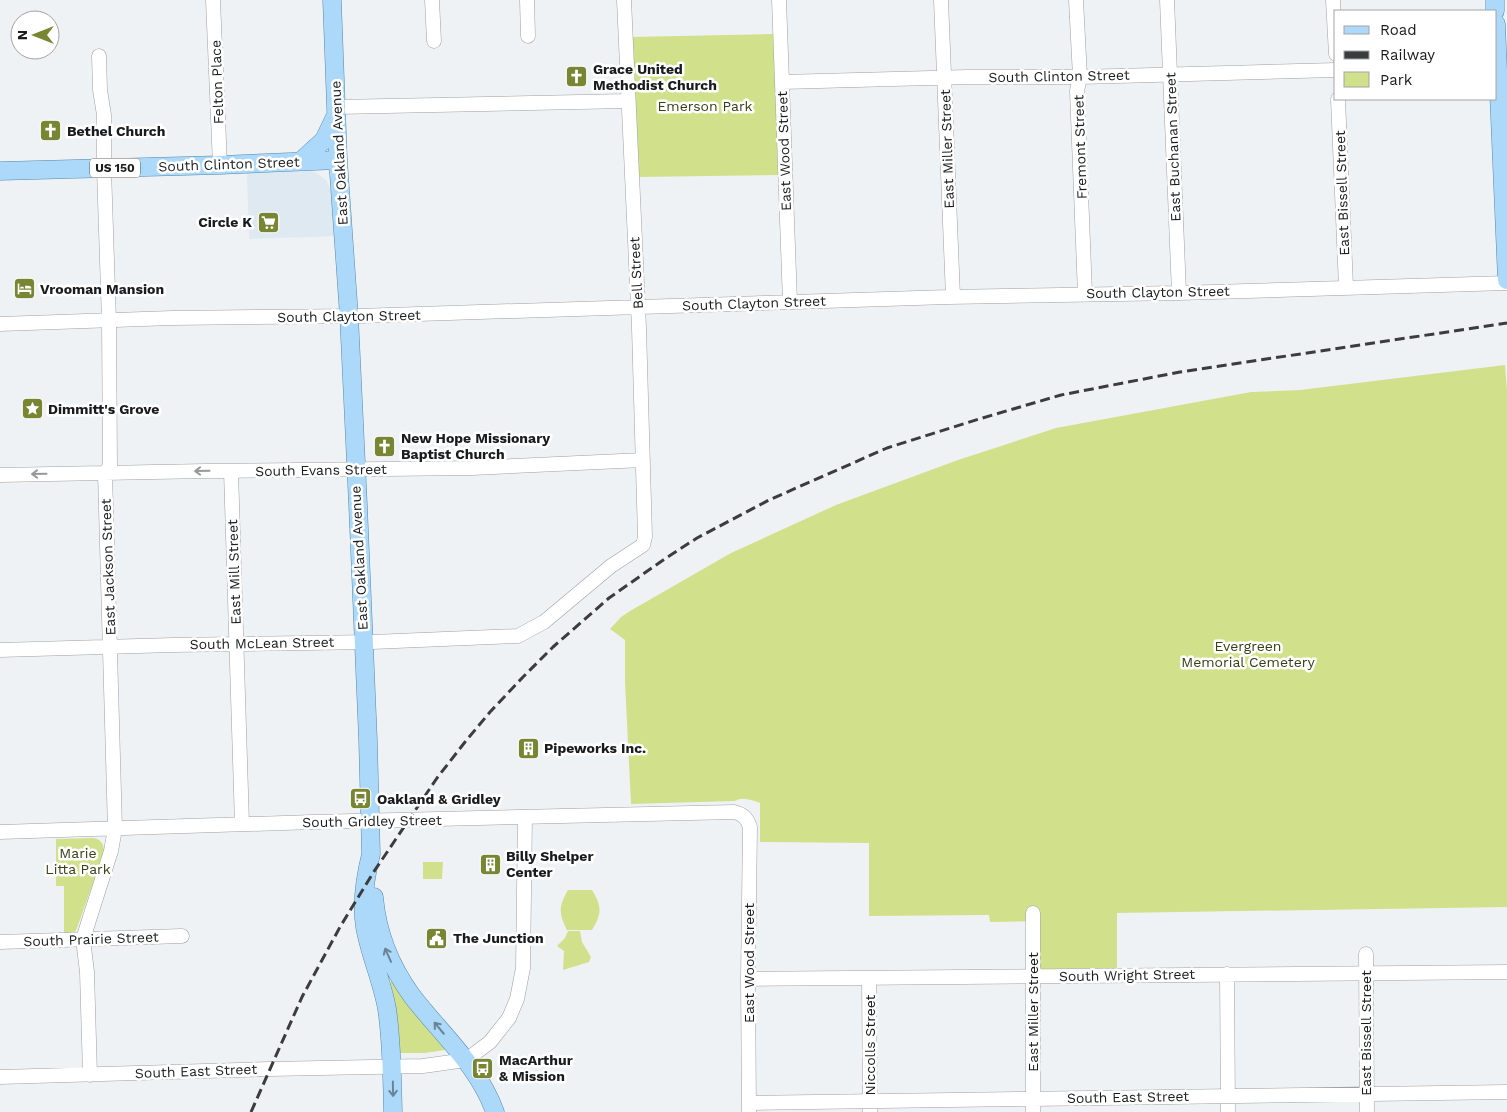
<svg xmlns="http://www.w3.org/2000/svg" width="1507" height="1112" viewBox="0 0 1507 1112" font-family="'Work Sans',sans-serif">
<style>
.built{fill:#dfe9f2}
.green{fill:#d1e18b}
.lines{fill:none;stroke-linecap:round;stroke-linejoin:round}
.minor-casing{stroke:#9da1a4;stroke-width:15}
.major-casing{stroke:#5586aa;stroke-width:19}
.minor{stroke:#fff;stroke-width:14}
.major{stroke:#acd9fa;stroke-width:18}
.rail{stroke:#3a3c3e;stroke-width:3;stroke-dasharray:10 5;stroke-linecap:butt}
.oneway{stroke:#989899}
.oneway2{stroke:#6a8496}
.labels{text-anchor:middle;stroke-width:5;stroke-linejoin:round;paint-order:stroke}
.shield{fill:#fff;stroke:#5e5f60;stroke-width:1}
.shield-label{font-size:12px;font-weight:bold;fill:#191b1c}
.poi-label{font-size:14px;font-weight:bold;fill:#191b1c;stroke:#fff;text-anchor:start}
.street-label{font-size:14px;fill:#191b1c;stroke:#fff}
.park-label{font-size:14px;fill:#383f15;stroke:#fff}
</style>
<rect width="100%" height="100%" fill="#eef2f5"/>
<path class="built" d="M311,171L317,173L327,181L332,195L337,236L249,239L247,173Z"/>
<path class="green" d="M773,34L780,175L637,177L630,37Z
M1505,365L1507,390V907L1117,913V968L1040,969L1039,921L990,922L989,915L869,916V843L760,842V803C752,800 743,796 735,801L631,804L625,682V640L610,629L621,617L630,611L731,553L836,505L958,460L1056,428L1251,392L1300,390Z
M93,838C101,839 104,844 104,852L77,928L74,934L64,936V886H56V839Z
M423,862H443L442,879H423Z
M568,890H592C602,906 602,914 592,930H567C558,913 559,906 568,890Z
M568,931H580L582,942L591,957L589,962L563,970L564,951L557,946L565,938Z
M391,981H393L446,1049L445,1050L425,1053H400L390,984Z"/>
<g class="lines">
<defs>
<path id="minor" d="M213,0L220,165
M432,0L434,41
M527,0L528,36
M779,0L790,302
M941,0L953,297
M1076,0L1080,77L1077,91L1085,294
M1167,0L1179,293
M1333,0L1336,54
M782,82L968,77H1080L1336,70
M1338,99L1346,287
M337,107L627,101
M0,324L172,318L358,316L948,297L1179,293L1507,283
M231,471L242,824
M0,475L206,471L472,468L643,460
M0,650L173,645L372,642L518,636L544,622L611,566L643,545L645,537L639,328L624,0
M0,832L313,822L734,812C743,814 747,818 750,827L748,979L749,1112
M1033,913V1112
M0,942L182,936
M1366,954L1367,1112
M1227,974L1228,1112
M869,978L870,1112
M748,979L1507,972
M90,1075L87,972L83,939L111,851L115,829L105,473L110,466L109,321L104,169V115L100,90L99,56
M0,1077L270,1069L423,1066L466,1060L490,1042L509,1018L517,999L523,968L525,817
M749,1103L1507,1092"/>
<path id="major" d="M332,0L338,160L349,316L358,505L368,740L371,854C365,878 361,902 365,927C370,955 382,981 387,1009C392,1043 392,1077 393,1112
M1495,0V11
M1496,24L1507,280
M301,161L324,140L335,117
M0,171L220,165L338,160
M374,897C377,933 391,967 412,996C442,1035 478,1065 495,1112"/>
</defs>
<use href="#minor" class="minor-casing"/>
<use href="#major" class="major-casing"/>
<use href="#minor" class="minor"/>
<use href="#major" class="major"/>
<path class="rail" d="M251,1112L302,997L340,927L373,873L437,778L465,742L490,712L523,677L553,647L609,598L666,558L697,538L769,500L887,448L979,419L1061,395L1180,372L1507,323"/>
</g>
<defs><path id="oneway-shaft" d="M-6 0H5M1.5-3L5.5 0L1.5 3" fill="none" stroke-width="1.6" stroke-linecap="round" stroke-linejoin="round" transform="scale(1.25)"/></defs>
<g class="oneway">
<use href="#oneway-shaft" transform="translate(202 471) rotate(179)"/>
<use href="#oneway-shaft" transform="translate(39 474) rotate(179)"/>
</g>
<g class="oneway2">
<use href="#oneway-shaft" transform="translate(388 955) rotate(-114)"/>
<use href="#oneway-shaft" transform="translate(439 1028) rotate(-130)"/>
<use href="#oneway-shaft" transform="translate(393 1089) rotate(89)"/>
</g>
<defs>
<symbol id="church-square" viewBox="-11 -11 22 22"><rect x="-9" y="-9" width="18" height="18" rx="4" fill="#788533" stroke="#fff"/><path d="M-1.2-6h2.4v3.5h3.3v2.4h-3.3V6h-2.4V-.1h-3.3v-2.4h3.3Z" fill="#fff"/></symbol>
<symbol id="supermarket-square" viewBox="-11 -11 22 22"><rect x="-9" y="-9" width="18" height="18" rx="4" fill="#788533" stroke="#fff"/><path d="M-6-5.5h2.5l.6 2H6L4.5 2H-2.5L-4.4-4H-6ZM-1.5 3.2a1.3 1.3 0 1 0 .1 0ZM3 3.2a1.3 1.3 0 1 0 .1 0Z" fill="#fff"/></symbol>
<symbol id="hotel-square" viewBox="-11 -11 22 22"><rect x="-9" y="-9" width="18" height="18" rx="4" fill="#788533" stroke="#fff"/><path d="M-6-4.5h1.5V1H6V5H4.5V3h-9V5H-6ZM-4 0a1.8 1.8 0 1 1 3.6 0ZM.5 0V-2.5h3Q6-2.5 6 0Z" fill="#fff"/></symbol>
<symbol id="sight-square" viewBox="-11 -11 22 22"><rect x="-9" y="-9" width="18" height="18" rx="4" fill="#788533" stroke="#fff"/><path d="M0-6L1.8-2.2L6-1.7L2.9 1.2L3.7 5.4L0 3.3L-3.7 5.4L-2.9 1.2L-6-1.7L-1.8-2.2Z" fill="#fff"/></symbol>
<symbol id="building-square" viewBox="-11 -11 22 22"><rect x="-9" y="-9" width="18" height="18" rx="4" fill="#788533" stroke="#fff"/><path d="M-4-6H4V6H1V3H-1V6H-4ZM-2.5-4.3h1.7v1.8h-1.7ZM.8-4.3h1.7v1.8H.8ZM-2.5-1h1.7V.8h-1.7ZM.8-1h1.7V.8H.8Z" fill="#fff"/></symbol>
<symbol id="bus-square" viewBox="-11 -11 22 22"><rect x="-9" y="-9" width="18" height="18" rx="4" fill="#788533" stroke="#fff"/><path d="M-5-6H5V4H4V6H2V4H-2V6H-4V4H-5ZM-3.5-4V0h7V-4ZM-3.5 1.2v1.5H-2V1.2ZM2 1.2v1.5H3.5V1.2Z" fill="#fff"/></symbol>
<symbol id="civic-square" viewBox="-11 -11 22 22"><rect x="-9" y="-9" width="18" height="18" rx="4" fill="#788533" stroke="#fff"/><path d="M-.6-6.5H3V-4.5H.6V-3L4-1V1h2V6H-6V1h2V-1L-.6-3ZM-1.2 2.5V6h2.4V2.5Z" fill="#fff"/></symbol>
</defs>
<g fill-rule="evenodd">
<use href="#church-square" x="564" y="64" width="25" height="25"/>
<use href="#church-square" x="38" y="118" width="25" height="25"/>
<use href="#supermarket-square" x="256" y="210" width="25" height="25"/>
<use href="#hotel-square" x="12" y="276" width="25" height="25"/>
<use href="#sight-square" x="20" y="396" width="25" height="25"/>
<use href="#church-square" x="372" y="434" width="25" height="25"/>
<use href="#building-square" x="516" y="736" width="25" height="25"/>
<use href="#bus-square" x="348" y="786" width="25" height="25"/>
<use href="#building-square" x="478" y="852" width="25" height="25"/>
<use href="#civic-square" x="424" y="926" width="25" height="25"/>
<use href="#bus-square" x="470" y="1056" width="25" height="25"/>
</g>
<g class="labels">
<rect class="shield" x="90" y="158.5" width="50" height="19" rx="4"/>
<g class="shield-label">
<text x="115" y="172">US 150</text>
</g>
<g class="poi-label">
<text x="593" y="74">Grace United<tspan x="593" dy="16">Methodist Church</tspan></text>
<text x="67" y="136">Bethel Church</text>
<text x="252" y="227" text-anchor="end">Circle K</text>
<text x="40" y="294">Vrooman Mansion</text>
<text x="48" y="414">Dimmitt's Grove</text>
<text x="401" y="443">New Hope Missionary<tspan x="401" dy="16">Baptist Church</tspan></text>
<text x="544" y="753">Pipeworks Inc.</text>
<text x="377" y="804">Oakland &amp; Gridley</text>
<text x="506" y="861">Billy Shelper<tspan x="506" dy="16">Center</tspan></text>
<text x="453" y="943">The Junction</text>
<text x="499" y="1065">MacArthur<tspan x="499" dy="16">&amp; Mission</tspan></text>
</g>
<g class="street-label">
<text transform="translate(1059 76) rotate(-1)" y="5">South Clinton Street</text>
<text transform="translate(217 82) rotate(-92)" y="5">Felton Place</text>
<text transform="translate(1080 147) rotate(-92)" y="5">Fremont Street</text>
<text transform="translate(1173 147) rotate(-92)" y="5">East Buchanan Street</text>
<text transform="translate(947 149) rotate(-92)" y="5">East Miller Street</text>
<text transform="translate(784 151) rotate(-92)" y="5">East Wood Street</text>
<text transform="translate(339 153) rotate(-93)" y="5">East Oakland Avenue</text>
<text transform="translate(229 164) rotate(-2)" y="5">South Clinton Street</text>
<text transform="translate(1342 193) rotate(-92)" y="5">East Bissell Street</text>
<text transform="translate(636 273) rotate(-93)" y="5">Bell Street</text>
<text transform="translate(1158 292) rotate(-1)" y="5">South Clayton Street</text>
<text transform="translate(754 303) rotate(-2)" y="5">South Clayton Street</text>
<text transform="translate(349 316) rotate(-1)" y="5">South Clayton Street</text>
<text transform="translate(321 470) rotate(-1)" y="5">South Evans Street</text>
<text transform="translate(359 558) rotate(-93)" y="5">East Oakland Avenue</text>
<text transform="translate(108 567) rotate(-92)" y="5">East Jackson Street</text>
<text transform="translate(234 572) rotate(-92)" y="5">East Mill Street</text>
<text transform="translate(262 643) rotate(-1)" y="5">South McLean Street</text>
<text transform="translate(372 821) rotate(-1)" y="5">South Gridley Street</text>
<text transform="translate(91 939) rotate(-2)" y="5">South Prairie Street</text>
<text transform="translate(749 963) rotate(-90)" y="5">East Wood Street</text>
<text transform="translate(1127 975) rotate(-1)" y="5">South Wright Street</text>
<text transform="translate(1033 1012) rotate(-90)" y="5">East Miller Street</text>
<text transform="translate(1366 1033) rotate(-90)" y="5">East Bissell Street</text>
<text transform="translate(870 1045) rotate(-90)" y="5">Niccolls Street</text>
<text transform="translate(196 1071) rotate(-2)" y="5">South East Street</text>
<text transform="translate(1128 1097) rotate(-1)" y="5">South East Street</text>
</g>
<g class="park-label">
<text x="705" y="111">Emerson Park</text>
<text x="1248" y="651">Evergreen<tspan x="1248" dy="16">Memorial Cemetery</tspan></text>
<text x="78" y="858">Marie<tspan x="78" dy="16">Litta Park</tspan></text>
</g>
</g>
<rect x="1334" y="10" width="162" height="90" fill="#ffffff" stroke="#a3a4a4"/>
<rect x="1344" y="26" width="25" height="8" fill="#acd9fa" stroke="#a3a4a4"/>
<text x="1380" y="35" font-size="15" fill="#191b1c">Road</text>
<rect x="1344" y="51" width="25" height="8" fill="#3a3c3e" stroke="#a3a4a4"/>
<text x="1380" y="60" font-size="15" fill="#191b1c">Railway</text>
<rect x="1344" y="72" width="25" height="15" fill="#d1e18b" stroke="#a3a4a4"/>
<text x="1380" y="85" font-size="15" fill="#191b1c">Park</text>
<g transform="translate(35 35) rotate(270)"><circle r="24" fill="#ffffff" stroke="#a3a4a4"/>
<path d="M0-4L9 19L0 12L-9 19Z" fill="#788533"/>
<text y="-8" font-size="14" font-weight="bold" text-anchor="middle" fill="#191b1c">N</text>
</g>
</svg>
